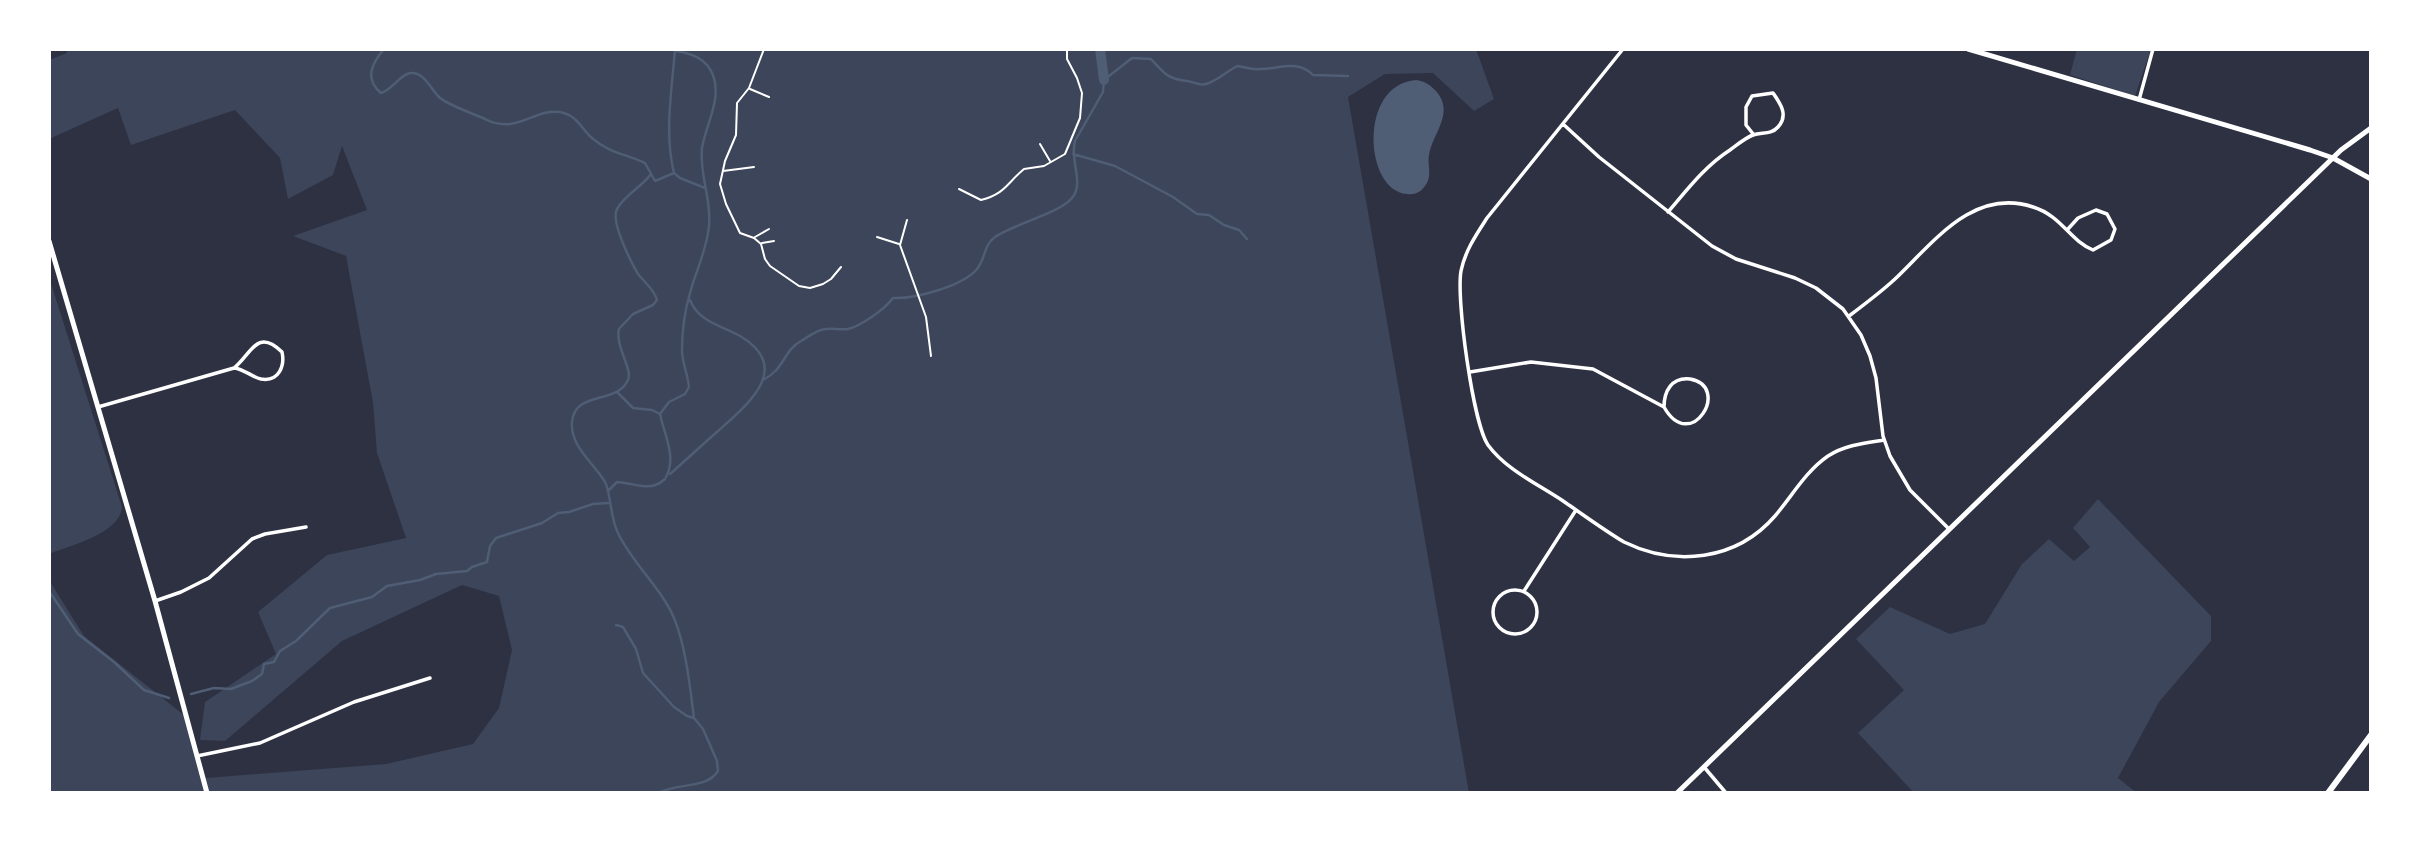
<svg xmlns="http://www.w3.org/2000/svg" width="2420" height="842" viewBox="0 0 2420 842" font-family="'Noto Sans',sans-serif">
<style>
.green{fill:#3c4559}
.water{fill:#4f5d75}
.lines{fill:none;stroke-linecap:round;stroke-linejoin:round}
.stream{stroke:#4f5d75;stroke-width:2.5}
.canal{stroke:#4f5d75;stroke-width:10}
.path{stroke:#fff;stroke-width:2}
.minor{stroke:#fff;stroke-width:3.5}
.tertiary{stroke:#fff;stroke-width:5}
.trunk{stroke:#fff;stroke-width:6}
</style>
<rect width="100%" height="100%" fill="#2d3142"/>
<path class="green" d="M67,49H1476L1494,99L1474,111L1433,73L1385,74L1348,97L1469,793H49V580L84,636L189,719L206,778L386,764L473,744L499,708L512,650L499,596L462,585L342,641L225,741L200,740L205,702L276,654L258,612L327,555L406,538L377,453L373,403L346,256L293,236L367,210L342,146L333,175L288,199L280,158L235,110L131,145L118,108L49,139V60L67,53Z
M2077,49H2151L2135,96L2070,75Z
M49,277L122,507C120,534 71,545 49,554Z
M2098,499L2211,616V641L2159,702L2118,778L2137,793H1914L1858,733L1904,690L1856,639L1890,607L1950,634L1985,624L2022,564L2049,539L2074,561L2090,547L2073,528Z"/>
<path class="water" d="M1416,80C1424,81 1429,84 1435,90C1456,112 1433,132 1429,155C1427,166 1433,176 1425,186C1421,192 1415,195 1407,194C1364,191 1358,84 1416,80Z"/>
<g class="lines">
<path class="stream" d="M384,49C372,63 364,79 381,93C392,90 400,74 411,73C424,72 431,89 439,97C447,105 475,114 487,120C518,135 537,105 564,113C578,117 582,130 592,138C609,153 626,154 645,163L655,181L674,173
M1073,154L1115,166L1173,197L1197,214L1209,215L1224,225L1239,230L1247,239
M674,173C664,133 672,90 675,49
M674,173L680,178L705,188
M651,174C641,188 625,194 617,209C610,221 631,262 638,274C645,283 654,289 657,300L653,305L633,314L619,329C615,347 633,369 628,380C617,405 575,390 572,422C570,447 594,463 605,482C611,493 610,518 618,533C632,563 662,589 674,618C686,647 690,687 694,718
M763,380C785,369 783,351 801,341C808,337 818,329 826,329C833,328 840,330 848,329C861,326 885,309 893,298C915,299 963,286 977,269C986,258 983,246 995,237C1014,224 1060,213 1072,198C1085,183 1069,159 1075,141L1103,92L1104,80L1132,58L1151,59C1164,73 1167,79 1187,81C1195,82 1200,87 1209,83C1219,79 1228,71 1237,66C1245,67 1252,70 1260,69C1279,69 1298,59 1313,75L1348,76
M617,392L633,408L652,410L660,414
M670,474C686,460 702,445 718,431C747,405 794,368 740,336C720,325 699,322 690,300
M666,477C677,457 664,434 660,414L669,402L685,394L689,387C688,375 682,362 682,351C682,333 685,310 690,293C696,270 707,250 709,226C712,199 699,175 702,148C706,124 722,99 713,75C706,58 691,53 675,51
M609,490L617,482C636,483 650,493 665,479
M49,591L78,634L114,662L144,690L169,698
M616,625L623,627L636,649L643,673L674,707L687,716L694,718L703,729L717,761L718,771C706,790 677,782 659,793
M191,694L214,688L231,689L252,681L262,674L264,664L274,662L280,651L296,641L330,608L372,597L387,586L420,580L436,574L467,571L472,567L487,562L490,546L496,538L542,523L558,513L569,512L593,504L609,503"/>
<path class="canal" d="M1100,49L1104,80"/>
<path class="path" d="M764,49L749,88L737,103L736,135L725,161L720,184L726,204L740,233L754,238L761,244L765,259L770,266L799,286L810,288L823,284L831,279L841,267
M750,89L769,97
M1040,144L1050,161
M723,171L754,167
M959,189L981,200C1005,194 1007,183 1024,169L1044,166L1065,154L1080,118L1082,93L1077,78L1067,59V49
M907,220L900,245L926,317L931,356
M755,237L769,229
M877,237L899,244
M762,243L774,241"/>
<path class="minor" d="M1623,49L1487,218C1476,235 1465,251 1461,271C1456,299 1473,423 1488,445C1507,471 1540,485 1566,503C1585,516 1604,530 1624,542C1675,567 1736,561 1775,516C1792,496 1806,471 1828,456C1845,445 1865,443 1884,440
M2139,100L2153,49
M1563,124L1599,157L1712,246L1736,259L1795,278L1816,288L1843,309L1861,335L1870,356L1876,378L1883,436L1890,456L1910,490L1949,529
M1668,212C1687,190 1705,166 1730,150C1737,145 1745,138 1753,135C1762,132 1771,135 1778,127C1789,115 1780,103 1773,93L1752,96L1746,107V125L1754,135
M1849,316C1865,304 1881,292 1895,279C1933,243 1973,187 2033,207C2062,216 2069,240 2093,250L2111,240L2115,229L2107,214L2096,210L2078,218L2068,229
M1470,372L1531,362L1593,369L1664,407C1691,455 1732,386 1690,379C1671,377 1664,392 1664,407
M98,407L234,368C244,369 252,377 261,379C279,382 285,366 282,352C257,328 252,353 234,368
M1493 612a22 22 0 1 1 44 0a22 22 0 1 1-44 0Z
M1524,591L1576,510
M155,601L181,592L209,578L252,539L265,534L306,527
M197,756L260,743L354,702L430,678
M1704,767L1726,793"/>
<path class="tertiary" d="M1968,49L2310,150L2333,158L2371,179
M49,241L155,601L207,793
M1677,793L2306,184L2341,150L2371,128"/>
<path class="trunk" d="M2328,793L2371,735"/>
</g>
<rect width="2420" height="842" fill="none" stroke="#ffffff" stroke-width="102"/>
</svg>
